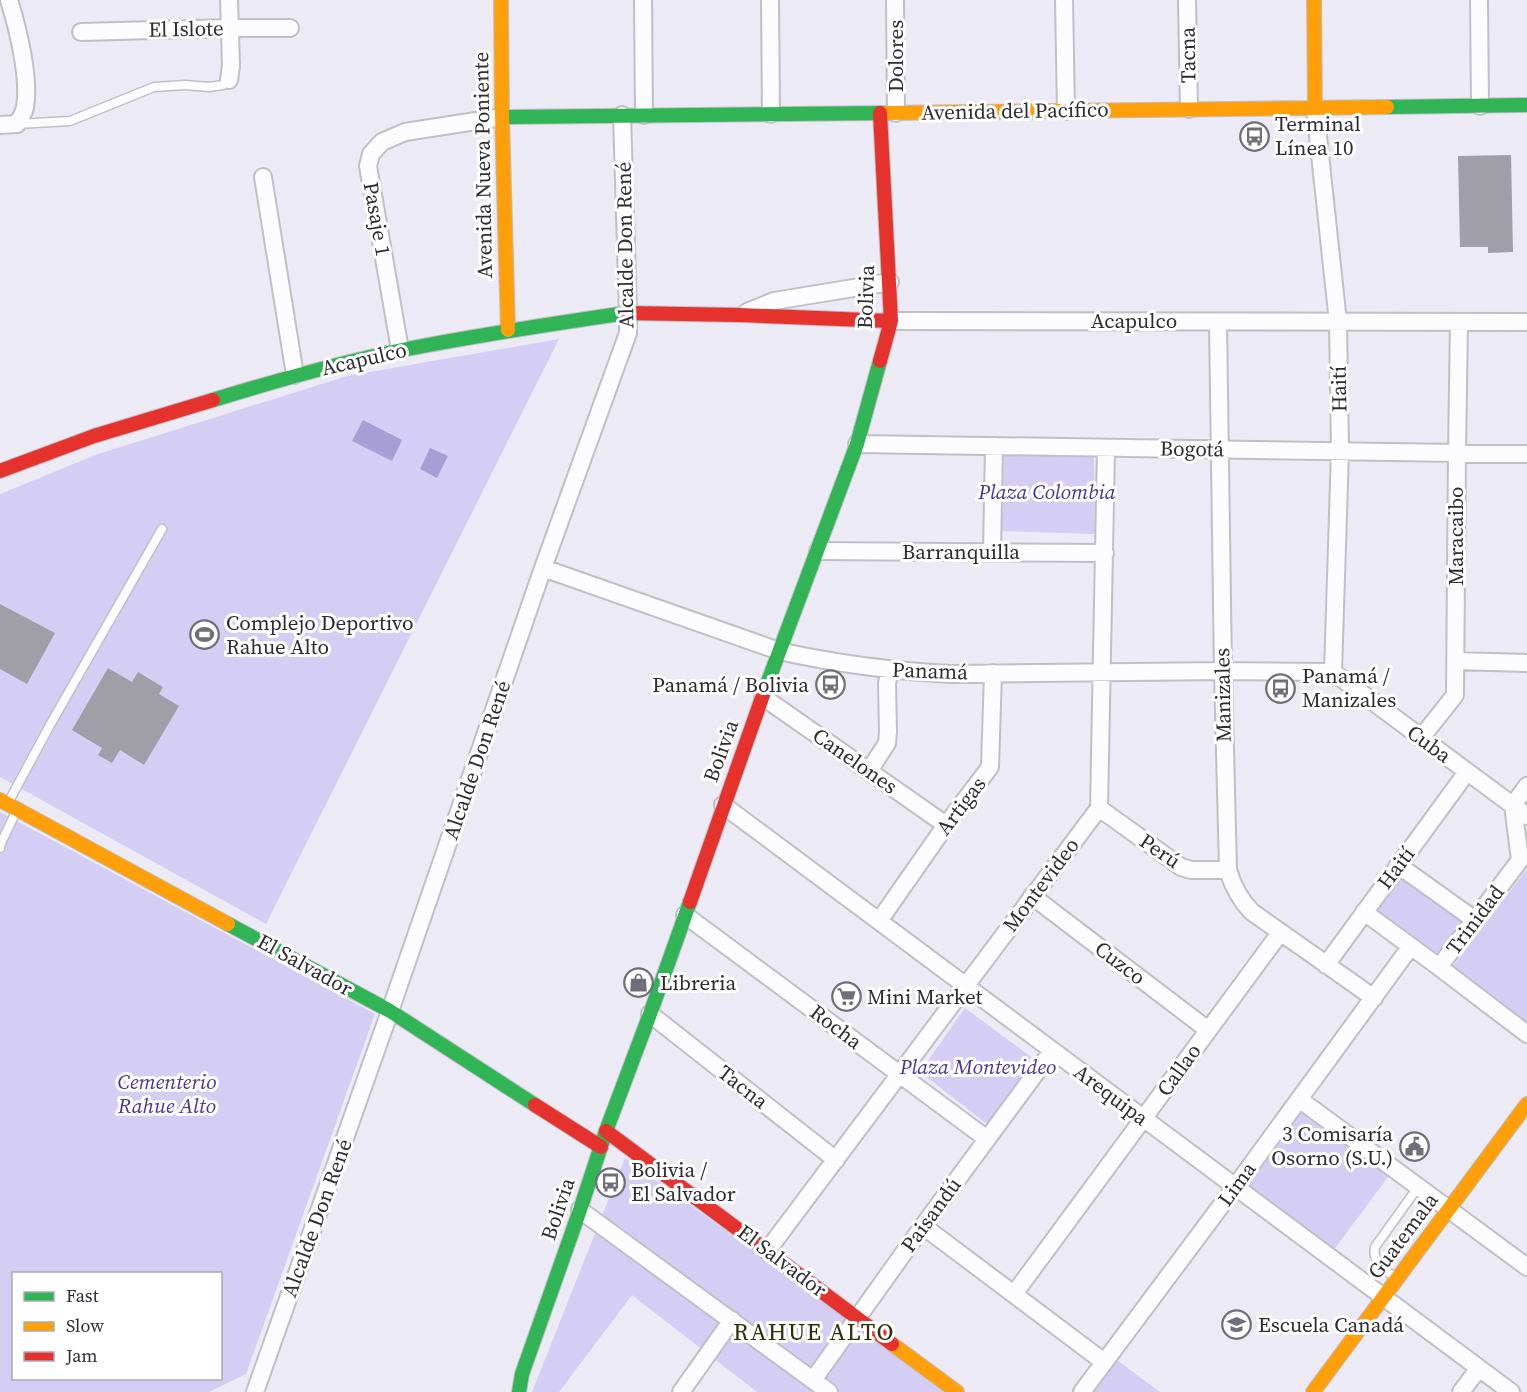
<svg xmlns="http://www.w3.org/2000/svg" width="1527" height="1392" viewBox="0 0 1527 1392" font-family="'Source Serif 4',serif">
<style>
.green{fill:#d4cef4;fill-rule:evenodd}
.water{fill:#a89ed6}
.building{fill:#a09fa7}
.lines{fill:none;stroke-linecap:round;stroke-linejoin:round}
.lane-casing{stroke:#c0bfc7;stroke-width:11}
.street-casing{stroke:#c0bfc7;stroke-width:20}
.fast-casing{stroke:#c0bfc7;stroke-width:16}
.slow-casing{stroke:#c0bfc7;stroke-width:16}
.jam-casing{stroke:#c0bfc7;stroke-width:16}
.lane{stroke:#fcfcfe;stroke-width:8}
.street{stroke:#fcfcfe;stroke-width:16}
.fast{stroke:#30b455;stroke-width:14}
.slow{stroke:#ff9f0a;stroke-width:14}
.jam{stroke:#e5322d;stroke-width:14}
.labels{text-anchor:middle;stroke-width:6;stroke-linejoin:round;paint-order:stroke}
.street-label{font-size:21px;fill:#2d2c34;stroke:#fff}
.poi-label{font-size:21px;fill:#2d2c34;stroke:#fff;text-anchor:start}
.park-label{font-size:21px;font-style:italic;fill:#4c358d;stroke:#fff}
.quarter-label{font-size:24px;letter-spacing:1.5px;fill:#2f3005;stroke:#fff}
</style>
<rect width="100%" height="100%" fill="#ebeaf5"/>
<path class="green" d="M559,339L266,924L0,777V494L98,454L347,376Z
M1002,450L1094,453L1095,534L999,531Z
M0,812L375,1014L246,1374L209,1392H0ZM14,1274H220V1378H14Z
M1527,869V1026L1451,969Z
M1399,871L1468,920L1438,961L1370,911Z
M965,1008L1034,1059L987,1124L920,1072Z
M1301,1107L1391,1173L1333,1251L1243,1185Z
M625,1158L950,1392H757L632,1295L559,1392H532Z
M1114,1358L1160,1392H1088Z"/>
<path class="water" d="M363,420L402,440L392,461L352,441Z
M430,448L448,456L437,478L420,469Z"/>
<path class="building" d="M1511,155L1513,252L1488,253V247H1460L1458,156Z
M0,604L55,633L27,684L0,669Z
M108,668L132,682L138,672L163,687L159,694L179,706L144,765L120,750L112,763L98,755L102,748L72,730Z"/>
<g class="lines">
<defs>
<path id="lane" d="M17,124L70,121L154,87L185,85L209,87L223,85L229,80
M8,803L50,725L162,529
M0,848L1,843L17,810
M1395,1277C1383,1269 1372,1263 1375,1247L1418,1187"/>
<path id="street" d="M643,0L644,115
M770,0L771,114
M895,0L896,113
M1064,0L1066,111
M1187,0L1189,109
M1479,0L1480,106
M81,32L230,28H290
M229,80L231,66L229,0
M1315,108L1338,322L1340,451L1333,672
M0,125L17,124C20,119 24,113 25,107C30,78 18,29 9,0
M263,177L295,375
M747,312L774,301L890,282
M891,321L1527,322
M1218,322L1223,671L1228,870C1233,887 1240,900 1252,912L1374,998
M400,350L368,166L371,154L382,142L405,132L502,117
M857,444L1527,454
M818,551L1105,553
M992,552L994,446
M543,568L779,651C837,664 893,671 951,674L1223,671L1333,672
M1456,661L1527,663
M1333,672L1527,816
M763,697L946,825
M1421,738L1455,695L1457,453L1459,322
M869,771L887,743L888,732L887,683L890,670
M723,805L1511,1392
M1513,805L1527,786
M1099,808L1181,867L1191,870H1228
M1398,865L1475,920
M1032,896L1208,1030
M1364,912L1439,967L1527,1034
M685,915L987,1139
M879,921L946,825L990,767L993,673
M1326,965L1467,772
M1439,967L1520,860L1513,805
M650,1014L836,1160
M1299,1099L1527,1267
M580,1210L829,1392
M923,1226L1104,1362
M767,1251L1099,808L1106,448
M1014,1294L1280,933
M813,1380L923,1226L1052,1051
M255,1392L390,1011L543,568L628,333V313L622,115
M681,1392L732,1320
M1082,1392L1235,1187L1411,946
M1461,1392L1479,1368"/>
<path id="fast" d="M1387,107L1527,105
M502,117L886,113
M213,400C275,381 338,363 402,350C476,335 551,324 626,313
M763,695L857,444L880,361
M228,924L390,1011L535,1105
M519,1392L522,1374L580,1210L606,1131L650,1014L690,902"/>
<path id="slow" d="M501,0L502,117L508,330
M1314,0L1315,108
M886,113L1387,107
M0,800L228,924
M892,1344L957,1392
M1313,1392L1527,1104"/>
<path id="jam" d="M626,313L740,315L891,321
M880,361L891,321L880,113
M0,471L94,436L213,400
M690,902L763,695
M535,1105L601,1147
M606,1131L892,1344"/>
</defs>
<use href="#lane" class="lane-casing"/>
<use href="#street" class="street-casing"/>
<use href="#fast" class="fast-casing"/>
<use href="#slow" class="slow-casing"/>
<use href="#jam" class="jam-casing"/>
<use href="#lane" class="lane"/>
<use href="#street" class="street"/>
<use href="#fast" class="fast"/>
<use href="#slow" class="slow"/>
<use href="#jam" class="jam"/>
</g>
<defs>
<symbol id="bus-ring" viewBox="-11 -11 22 22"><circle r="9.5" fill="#fff" stroke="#706e78" stroke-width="1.5"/><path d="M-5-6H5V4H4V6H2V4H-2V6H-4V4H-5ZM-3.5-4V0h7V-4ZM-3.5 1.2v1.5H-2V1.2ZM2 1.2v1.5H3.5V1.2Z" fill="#706e78"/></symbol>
<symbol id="stadium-ring" viewBox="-11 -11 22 22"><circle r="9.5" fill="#fff" stroke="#706e78" stroke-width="1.5"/><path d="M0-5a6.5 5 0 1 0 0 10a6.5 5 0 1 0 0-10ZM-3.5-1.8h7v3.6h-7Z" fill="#706e78"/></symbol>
<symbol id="shop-ring" viewBox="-11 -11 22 22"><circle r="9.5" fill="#fff" stroke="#706e78" stroke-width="1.5"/><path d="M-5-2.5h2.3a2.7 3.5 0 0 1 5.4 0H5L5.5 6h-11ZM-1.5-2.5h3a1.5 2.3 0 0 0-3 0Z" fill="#706e78"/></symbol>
<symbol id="supermarket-ring" viewBox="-11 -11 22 22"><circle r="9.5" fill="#fff" stroke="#706e78" stroke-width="1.5"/><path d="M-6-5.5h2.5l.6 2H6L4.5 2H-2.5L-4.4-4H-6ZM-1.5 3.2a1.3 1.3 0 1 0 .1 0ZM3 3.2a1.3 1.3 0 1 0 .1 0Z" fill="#706e78"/></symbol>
<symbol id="civic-ring" viewBox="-11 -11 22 22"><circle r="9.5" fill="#fff" stroke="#706e78" stroke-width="1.5"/><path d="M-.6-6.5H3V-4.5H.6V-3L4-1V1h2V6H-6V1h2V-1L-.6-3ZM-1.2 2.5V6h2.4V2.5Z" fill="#706e78"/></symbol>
<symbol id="school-ring" viewBox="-11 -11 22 22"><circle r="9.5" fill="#fff" stroke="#706e78" stroke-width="1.5"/><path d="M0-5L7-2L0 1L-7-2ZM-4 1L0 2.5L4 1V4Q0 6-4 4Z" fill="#706e78"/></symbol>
</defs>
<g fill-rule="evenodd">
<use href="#bus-ring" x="1238" y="120" width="33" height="33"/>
<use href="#stadium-ring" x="188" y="618" width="33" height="33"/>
<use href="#bus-ring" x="814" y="668" width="33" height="33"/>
<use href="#bus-ring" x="1264" y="672" width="33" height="33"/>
<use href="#shop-ring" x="622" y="966" width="33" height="33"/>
<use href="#supermarket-ring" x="830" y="980" width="33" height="33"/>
<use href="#civic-ring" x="1398" y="1130" width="33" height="33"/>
<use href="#bus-ring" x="594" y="1166" width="33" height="33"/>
<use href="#school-ring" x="1220" y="1308" width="33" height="33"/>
</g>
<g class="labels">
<g class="street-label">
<text transform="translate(186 29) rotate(-1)" y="7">El Islote</text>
<text transform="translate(1188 55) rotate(-91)" y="7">Tacna</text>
<text transform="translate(896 56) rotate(-90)" y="7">Dolores</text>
<text transform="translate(1015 111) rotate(-1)" y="7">Avenida del Pacífico</text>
<text transform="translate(483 165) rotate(-91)" y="7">Avenida Nueva Poniente</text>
<text transform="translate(377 219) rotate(80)" y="7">Pasaje 1</text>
<text transform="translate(625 245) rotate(-91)" y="7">Alcalde Don René</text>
<text transform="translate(866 297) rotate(-88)" y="7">Bolivia</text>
<text x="1134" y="328">Acapulco</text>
<text transform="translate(364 359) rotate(-13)" y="7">Acapulco</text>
<text transform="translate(1339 389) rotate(-91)" y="7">Haití</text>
<text transform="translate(1192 449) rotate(1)" y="7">Bogotá</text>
<text transform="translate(1456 536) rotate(-90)" y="7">Maracaibo</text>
<text x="961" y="559">Barranquilla</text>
<text transform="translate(930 671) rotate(2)" y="7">Panamá</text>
<text transform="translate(1223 695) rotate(-91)" y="7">Manizales</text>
<text transform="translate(1429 744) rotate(36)" y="7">Cuba</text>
<text transform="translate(721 751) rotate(-70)" y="7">Bolivia</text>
<text transform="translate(477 760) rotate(-71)" y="7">Alcalde Don René</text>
<text transform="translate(855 761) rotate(35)" y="7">Canelones</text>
<text transform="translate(961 806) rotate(-53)" y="7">Artigas</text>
<text transform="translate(1160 851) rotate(34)" y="7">Perú</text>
<text transform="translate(1396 868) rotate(-53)" y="7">Haití</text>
<text transform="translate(1041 885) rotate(-53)" y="7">Montevideo</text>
<text transform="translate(1475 920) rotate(-53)" y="7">Trinidad</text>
<text transform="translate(1120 963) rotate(37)" y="7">Cuzco</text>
<text transform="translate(305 965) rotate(29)" y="7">El Salvador</text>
<text transform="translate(836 1027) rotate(37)" y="7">Rocha</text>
<text transform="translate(1179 1070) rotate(-54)" y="7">Callao</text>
<text transform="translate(743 1087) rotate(38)" y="7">Tacna</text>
<text transform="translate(1111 1095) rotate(37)" y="7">Arequipa</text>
<text transform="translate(1237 1184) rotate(-54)" y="7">Lima</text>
<text transform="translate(558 1209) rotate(-71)" y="7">Bolivia</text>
<text transform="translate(931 1215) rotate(-54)" y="7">Paisandú</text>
<text transform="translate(317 1218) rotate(-70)" y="7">Alcalde Don René</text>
<text transform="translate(1403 1236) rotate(-53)" y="7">Guatemala</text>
<text transform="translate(782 1261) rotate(37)" y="7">El Salvador</text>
</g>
<g class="poi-label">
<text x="1275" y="131">Terminal<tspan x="1275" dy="24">Línea 10</tspan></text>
<text x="226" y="630">Complejo Deportivo<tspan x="226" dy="24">Rahue Alto</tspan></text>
<text x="1302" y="683">Panamá /<tspan x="1302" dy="24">Manizales</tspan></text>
<text x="809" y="692" text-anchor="end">Panamá / Bolivia</text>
<text x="660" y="990">Libreria</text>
<text x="867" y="1004">Mini Market</text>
<text x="1393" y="1141" text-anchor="end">3 Comisaría<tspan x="1393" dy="24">Osorno (S.U.)</tspan></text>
<text x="631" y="1177">Bolivia /<tspan x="631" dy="24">El Salvador</tspan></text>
<text x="1258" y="1332">Escuela Canadá</text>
</g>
<g class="park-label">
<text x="1047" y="499">Plaza Colombia</text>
<text x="978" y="1074">Plaza Montevideo</text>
<text x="167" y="1089">Cementerio<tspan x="167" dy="24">Rahue Alto</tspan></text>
</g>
<g class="quarter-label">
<text x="814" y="1340">RAHUE ALTO</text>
</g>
</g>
<rect x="12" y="1272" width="210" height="108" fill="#ffffff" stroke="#ababae" stroke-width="1.5"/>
<rect x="24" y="1292" width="30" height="9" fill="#30b455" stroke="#ababae" stroke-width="1.5"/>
<text x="66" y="1302" font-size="18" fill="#2d2c34">Fast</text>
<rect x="24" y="1322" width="30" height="9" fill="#ff9f0a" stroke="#ababae" stroke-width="1.5"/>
<text x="66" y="1332" font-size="18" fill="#2d2c34">Slow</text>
<rect x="24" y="1352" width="30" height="9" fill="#e5322d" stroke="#ababae" stroke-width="1.5"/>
<text x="66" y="1362" font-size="18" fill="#2d2c34">Jam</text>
</svg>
